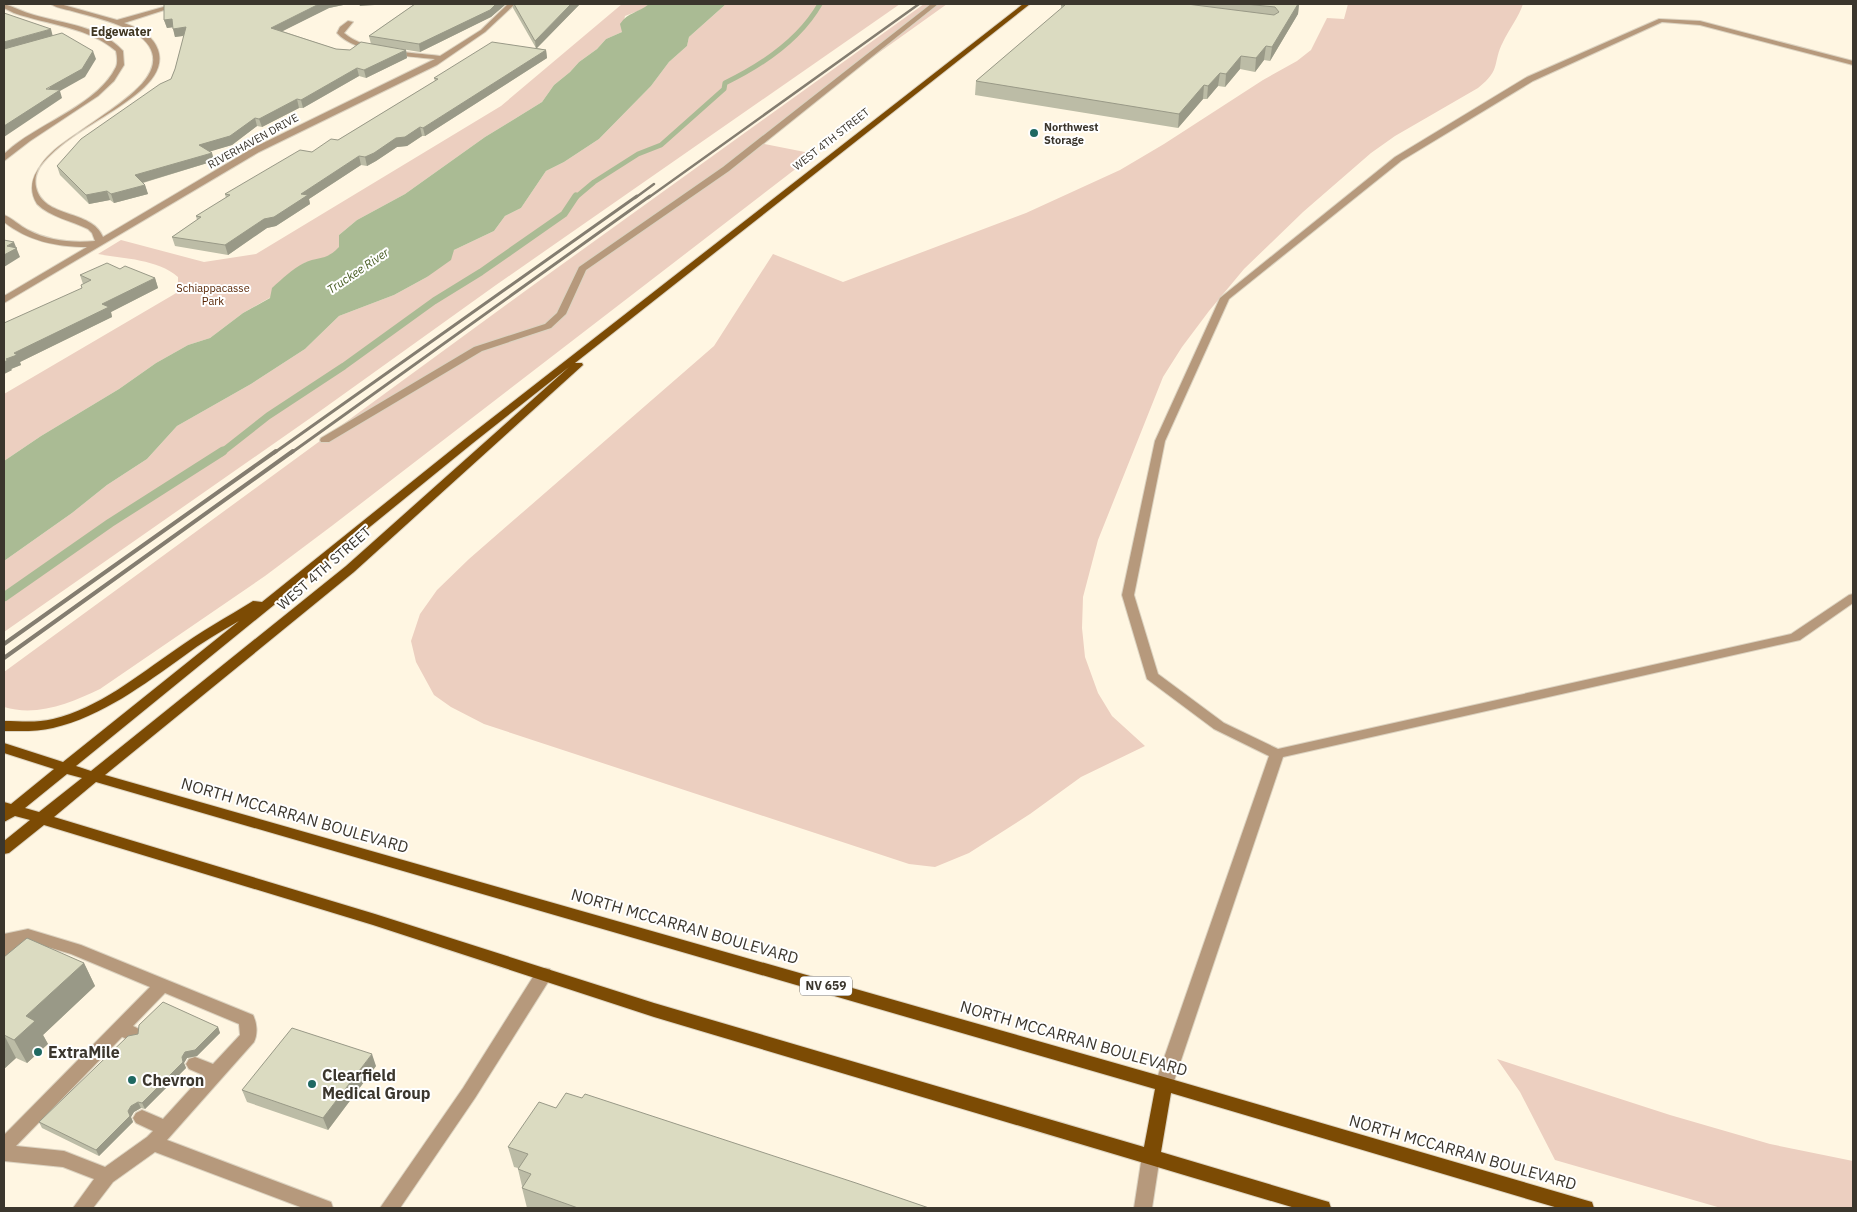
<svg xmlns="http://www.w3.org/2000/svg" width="1857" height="1212" viewBox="0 0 1857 1212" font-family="'IBM Plex Sans',sans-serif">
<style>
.green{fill:#eccfc0}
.water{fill:#aabb94}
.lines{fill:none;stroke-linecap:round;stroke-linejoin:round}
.stream-far2{stroke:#aabb94;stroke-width:5}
.stream-far1{stroke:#aabb94;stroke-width:7}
.stream{stroke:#aabb94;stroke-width:9}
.minor-casing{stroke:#dcd3c1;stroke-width:2}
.major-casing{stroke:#dcd3c1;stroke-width:2}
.minor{fill:#b6997c;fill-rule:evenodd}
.major{fill:#7c4b04;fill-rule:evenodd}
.rail-far2{stroke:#847d70;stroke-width:2.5}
.rail-far1{stroke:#847d70;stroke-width:3}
.rail{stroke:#847d70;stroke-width:4}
.wall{fill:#bcbca6}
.shaded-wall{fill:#999987}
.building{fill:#dbdbc1;stroke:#999987}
.poi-dot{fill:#1f6962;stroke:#fff;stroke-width:2}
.labels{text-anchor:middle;stroke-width:4;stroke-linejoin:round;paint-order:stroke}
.far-poi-label{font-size:11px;font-weight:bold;fill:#3b362d;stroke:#fff;text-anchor:start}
.far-street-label{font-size:11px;fill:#3b362d;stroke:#fff}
.far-park-label{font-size:11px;fill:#582403;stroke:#fff}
.far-neighbourhood-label{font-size:12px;font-weight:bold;fill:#3f3622;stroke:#fff}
.far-water-label{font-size:12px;font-style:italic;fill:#485d23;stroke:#fff}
.shield{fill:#fff;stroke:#76726c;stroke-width:1}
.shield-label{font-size:12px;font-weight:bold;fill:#3b362d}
.street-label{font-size:14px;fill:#3b362d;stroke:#fff}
.near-street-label{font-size:16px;fill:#3b362d;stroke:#fff}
.near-poi-label{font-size:16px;font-weight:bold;fill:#3b362d;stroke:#fff;text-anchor:start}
</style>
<rect width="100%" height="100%" fill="#fff6e2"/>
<path class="green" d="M622,4H649L643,9L625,16L622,32L606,39L597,49L579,62L570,72L554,85L542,102L485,137L405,194L357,220L339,235L340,247L331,256L304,263L271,297L243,313L210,338L188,345L156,363L119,389L41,436L4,461V394L178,292V277C157,259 125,259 98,254L121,240L204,262L256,254L501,106Z
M726,4H900L496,285L309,419L4,632V561L72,513L107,485L147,459L177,426L251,384L305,349L339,316L394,295L427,277L454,250L494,231L505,216L521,208L546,171L564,162L599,139L651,86L669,62L687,46L689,37Z
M924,4H947L754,142L815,154L333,525L265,576L100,689C71,703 37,717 4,707V672L532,286Z
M1348,4H1523C1519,17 1509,29 1503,42C1492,63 1502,69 1478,88L1395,136L1371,153L1303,212L1244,269L1209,311L1182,347L1163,377L1098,540L1083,597L1082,628L1085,657L1098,693L1112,716L1145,746L1081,777L1030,814L969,853L935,867L909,864L484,724L451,707L434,695L416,662L411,641L420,614L437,590L469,559L714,346L773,254L843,282L1026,213L1120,170L1164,144L1263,80L1297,61L1311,50L1327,18L1344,19Z
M1497,1059L1670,1115L1770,1144L1853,1161V1208H1721L1555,1160L1520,1092Z"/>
<path class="water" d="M649,4H726L689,37L687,46L669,62L651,86L599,139L564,162L546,171L521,208L505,216L494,231L454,250L451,260L427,277L394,295L339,316L305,349L251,384L177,426L147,459L107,485L72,513L4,561V461L41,436L119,389L156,363L188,345L210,338L243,313L270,298L272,288C282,279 292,269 304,263C319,256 326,261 339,247V235L357,220L405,194L485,137L542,102L554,85L570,72L579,62L597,49L606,39L622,32L620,24C628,12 638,13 649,4Z"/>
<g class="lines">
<path class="stream-far2" d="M575,198L594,182L638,154L661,145L724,89L725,83C762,65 799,41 820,4"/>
<path class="stream-far1" d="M221,453L268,416L344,366L434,301L481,272L564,214L576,196"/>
<path class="stream" d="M4,597L110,523L223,451"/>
<defs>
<path id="minor" d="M4,4C14,7 23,12 34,15C64,24 101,26 123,51L124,65L114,81L98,96L30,141L4,161V154L12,147C43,122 99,103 116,67C118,62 117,56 116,51C88,27 49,25 14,13L4,8Z
M51,4H60L117,20L174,4H183L124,23C138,28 153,35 158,50C176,103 25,136 36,187C43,219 92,209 103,237L253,148L435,59C407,56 356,54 337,33L340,27L348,21L353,22L344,33C365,52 412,52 440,56L481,30L508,4H515L485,32L437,65L259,152L4,303V296L87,247C56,247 28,241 4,222V215C12,218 20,226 28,230C49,241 72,243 95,241L92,233L88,229C72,221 50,217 37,204C0,145 183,100 149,46C137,26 93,17 72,11C65,9 56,8 51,4Z
M931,4H938L729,171L586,270L566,314L551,328L482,351L329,442H321L320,440L321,438L474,347L545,324L557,313L579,267L723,167Z
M1659,19L1700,21L1853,61V65L1700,25L1662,22L1533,81L1401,161L1229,299L1165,441L1134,595L1158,674L1224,723L1278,749L1791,634L1849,595L1853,594V603L1800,640L1283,757L1173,1084L1170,1089L1164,1091L1158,1089L1155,1084L1269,756L1214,729L1147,679L1122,595L1155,441L1220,298L1395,157L1527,77Z
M28,929L81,945L253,1015C257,1023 258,1034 254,1042L167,1140L331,1202L333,1208H303L155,1152L113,1182L93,1208H73L94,1179L63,1167L4,1161V1135L150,987L71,954L31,942L10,960L4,962V934ZM165,993L239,1024L240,1035L213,1064L195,1057L189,1059L186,1064L189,1069L203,1075L163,1119L142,1110L136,1113L133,1118L136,1123L153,1131L147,1137L105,1167L64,1151L16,1146L122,1037L133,1041L139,1039L141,1034L139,1029L133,1026Z
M544,968L550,969L552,974L550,979L475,1098L400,1208H380L463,1088L538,969Z
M1151,1148L1157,1150L1160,1156L1152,1208H1134L1142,1156L1145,1150Z"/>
<path id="major" d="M1023,4H1030L575,363H582L583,365L354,572L105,775L1164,1077L1585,1200L1592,1202L1594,1208H1558L1171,1093L1161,1152L1322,1200L1329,1202L1331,1208H1295L654,1017L373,925L44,825L9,853L4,854V841L30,820L15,816L4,822V802L11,804L54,769L4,753V743L63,762L239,621C220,632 201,643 184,656C143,685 103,716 53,728C37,732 21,731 4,731V721C21,721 36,723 53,719C99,708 137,676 175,650C200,632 227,617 253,601L262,602L465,439ZM569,367L346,566L91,771L76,766L473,443ZM67,774L82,778L39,812L25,808ZM96,782L1155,1089L1144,1147L654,1003L375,914L54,817Z"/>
</defs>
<use href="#minor" class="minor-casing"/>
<use href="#major" class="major-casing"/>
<use href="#minor" class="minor"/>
<use href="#major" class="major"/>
<path class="rail-far2" d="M635,198L654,184
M648,198L919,4"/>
<path class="rail-far1" d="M274,453L637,196
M291,453L650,196"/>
<path class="rail" d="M4,644L276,451
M4,658L293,451"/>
</g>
<path class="wall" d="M164,4H348L329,8L282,31L336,49L350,50L371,44L369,36L415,4H506L491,17L420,52L389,47L406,50L407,58L366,78L359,76L303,108H299L262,127L257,126L232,145L210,151L212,153L214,161L143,183L145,185L148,194L114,203L110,200L89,204L60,175L57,166L171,79L175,69L184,36L175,37L173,27L167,28L164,20Z
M513,4H580L537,48L546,50L547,58L425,136H422L407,146L397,147L376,161L367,166L361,165L309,199L310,204L276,226L267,228L228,255L175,246L172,237L197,220L196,216L226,198L225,194L312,152L338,140L435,81L434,78L536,48L513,8Z
M1062,4H1299L1298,14L1270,61L1264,60L1255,72L1240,69L1225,87L1218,86L1207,99H1203L1178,128L975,95L976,81L1061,9V5Z
M120,269L155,278L158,288L111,312L112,317L20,362L21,365L11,369L12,370L4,374L82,288L83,284L80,275Z
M4,957L84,963L95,986L43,1035L48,1044L27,1063L16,1058L4,1069Z
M218,1027L220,1033L197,1056L187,1058L184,1063L186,1068L145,1109L141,1108L134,1112L131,1117L133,1122L99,1156L42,1128L39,1122Z
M376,1066L328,1130L247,1102L242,1090Z
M556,1108L929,1208H527L522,1188V1186L518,1169V1168L514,1167L508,1147Z"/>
<path class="shaded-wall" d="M319,4H348L329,8L273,36L271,28Z
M359,4H389L360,6Z
M496,4H506L491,17L420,52L419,44Z
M571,4H580L536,49L535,41Z
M1298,4H1299L1298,14L1270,61L1272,47Z
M172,19L175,27L167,28L164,20Z
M186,27L188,35L175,37L173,29Z
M51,29L53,37L4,51V42Z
M1266,46L1264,60L1255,72L1256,58Z
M406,50L407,58L366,78L364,70Z
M546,50L547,58L425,136L423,128Z
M93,51L96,59L85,77L60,91L62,98L4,137V126Z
M1241,56L1240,69L1225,87L1226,74Z
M357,68L359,76L303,108L301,100Z
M1220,73L1218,86L1207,99L1208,86Z
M1204,85L1203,99L1178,128L1179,114Z
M297,99L299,108L262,127L259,119Z
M255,118L257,126L232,145L202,154L199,145Z
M420,127L422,136L407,146L397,147L376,161L367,166L365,157L396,138Z
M212,153L214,161L138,184L135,175Z
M359,156L361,165L309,199L310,204L276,226L267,228L228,255L225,245L301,194Z
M145,185L148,194L114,203L111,194Z
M107,191L110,200L89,204L86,195Z
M14,242L20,257L4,267V255L7,246Z
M155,278L158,288L111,312L112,317L20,362L21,365L11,369L12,370L4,374V362L14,353L102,304Z
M84,963L95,986L43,1035L48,1044L27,1063L14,1040L26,1016Z
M218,1027L220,1033L197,1056L187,1058L184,1063L186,1068L145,1109L142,1103L182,1057L185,1052Z
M4,1035L16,1058L4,1069Z
M372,1054L376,1066L328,1130L323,1118Z
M138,1102L141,1108L134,1112L131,1117L133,1122L99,1156L96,1150L128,1111L131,1106Z"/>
<path class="building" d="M164,4H319L271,28L336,49L350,50L361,42L406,50L364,70L357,68L301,100L297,99L259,119L255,118L230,136L199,145L212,153L135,175L145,185L111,194L107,191L86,195L57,166L81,139L160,84L171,79L175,69L186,27L173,29L172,19L164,20Z
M415,4H496L490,10L419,44L369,36Z
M514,4H571L535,41Z
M1062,4H1187L1274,15L1279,12L1275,7L1245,4H1298L1272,47L1266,46L1256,58L1241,56L1226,74L1220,73L1208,86L1204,85L1179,114L976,81L1065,5H1061Z
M4,13L51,29L4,42Z
M62,33L93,51L82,69L46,89L60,90L4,126V49Z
M492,42L546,50L423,128L420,127L405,137L396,138L374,153L365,157L359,156L301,194L308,195L274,217L264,219L225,245L172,237L201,217L196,216L230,195L225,194L300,150L312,152L331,139L338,140L438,79L434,78Z
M4,240L14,242L7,246L17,248L4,255Z
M107,263L120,269L125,266L155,278L102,304L109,307L14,353L17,355L6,359L8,360L4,362V323L82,288L81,285L91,280L80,275Z
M27,938L84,963L26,1016L35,1021L14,1040L4,1035V957Z
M163,1002L218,1027L195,1050L185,1052L182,1057L183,1062L142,1103L138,1102L131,1106L128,1111L130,1116L96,1150L39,1122L128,1036L138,1034L139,1025Z
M292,1028L372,1054L323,1118L242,1090Z
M566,1093L582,1098L585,1094L856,1183L929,1208H578L522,1188L531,1174L518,1169L528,1154L508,1147L539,1102L556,1108Z"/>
<g class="poi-dot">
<circle cx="1034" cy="133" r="5"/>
<circle cx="38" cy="1052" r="5"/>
<circle cx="132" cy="1080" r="5"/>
<circle cx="312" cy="1084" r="5"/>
</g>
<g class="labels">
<g class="far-poi-label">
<text x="1044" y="131">Northwest<tspan x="1044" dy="13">Storage</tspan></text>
</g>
<g class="far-street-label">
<text transform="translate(831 139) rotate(-38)" y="4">WEST 4TH STREET</text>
<text transform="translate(253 141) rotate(-29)" y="4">RIVERHAVEN DRIVE</text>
</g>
<g class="far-park-label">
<text x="213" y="292">Schiappacasse<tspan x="213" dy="13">Park</tspan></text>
</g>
<g class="far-neighbourhood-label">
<text x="121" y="36">Edgewater</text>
</g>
<g class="far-water-label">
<text transform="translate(358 271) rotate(-34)" y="4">Truckee River</text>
</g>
<rect class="shield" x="800" y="976.5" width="52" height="19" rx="4"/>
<g class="shield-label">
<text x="826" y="990">NV 659</text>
</g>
<g class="street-label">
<text transform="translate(324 568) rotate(-41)" y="5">WEST 4TH STREET</text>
</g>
<g class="near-street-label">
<text transform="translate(295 815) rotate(16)" y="6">NORTH MCCARRAN BOULEVARD</text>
<text transform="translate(685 926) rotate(16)" y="6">NORTH MCCARRAN BOULEVARD</text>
<text transform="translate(1074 1038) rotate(16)" y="6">NORTH MCCARRAN BOULEVARD</text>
<text transform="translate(1463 1152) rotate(16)" y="6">NORTH MCCARRAN BOULEVARD</text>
</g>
<g class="near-poi-label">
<text x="48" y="1058">ExtraMile</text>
<text x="322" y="1081">Clearfield<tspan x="322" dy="18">Medical Group</tspan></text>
<text x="142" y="1086">Chevron</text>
</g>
</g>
<rect width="1857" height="1212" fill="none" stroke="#3b362d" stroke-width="10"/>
</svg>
